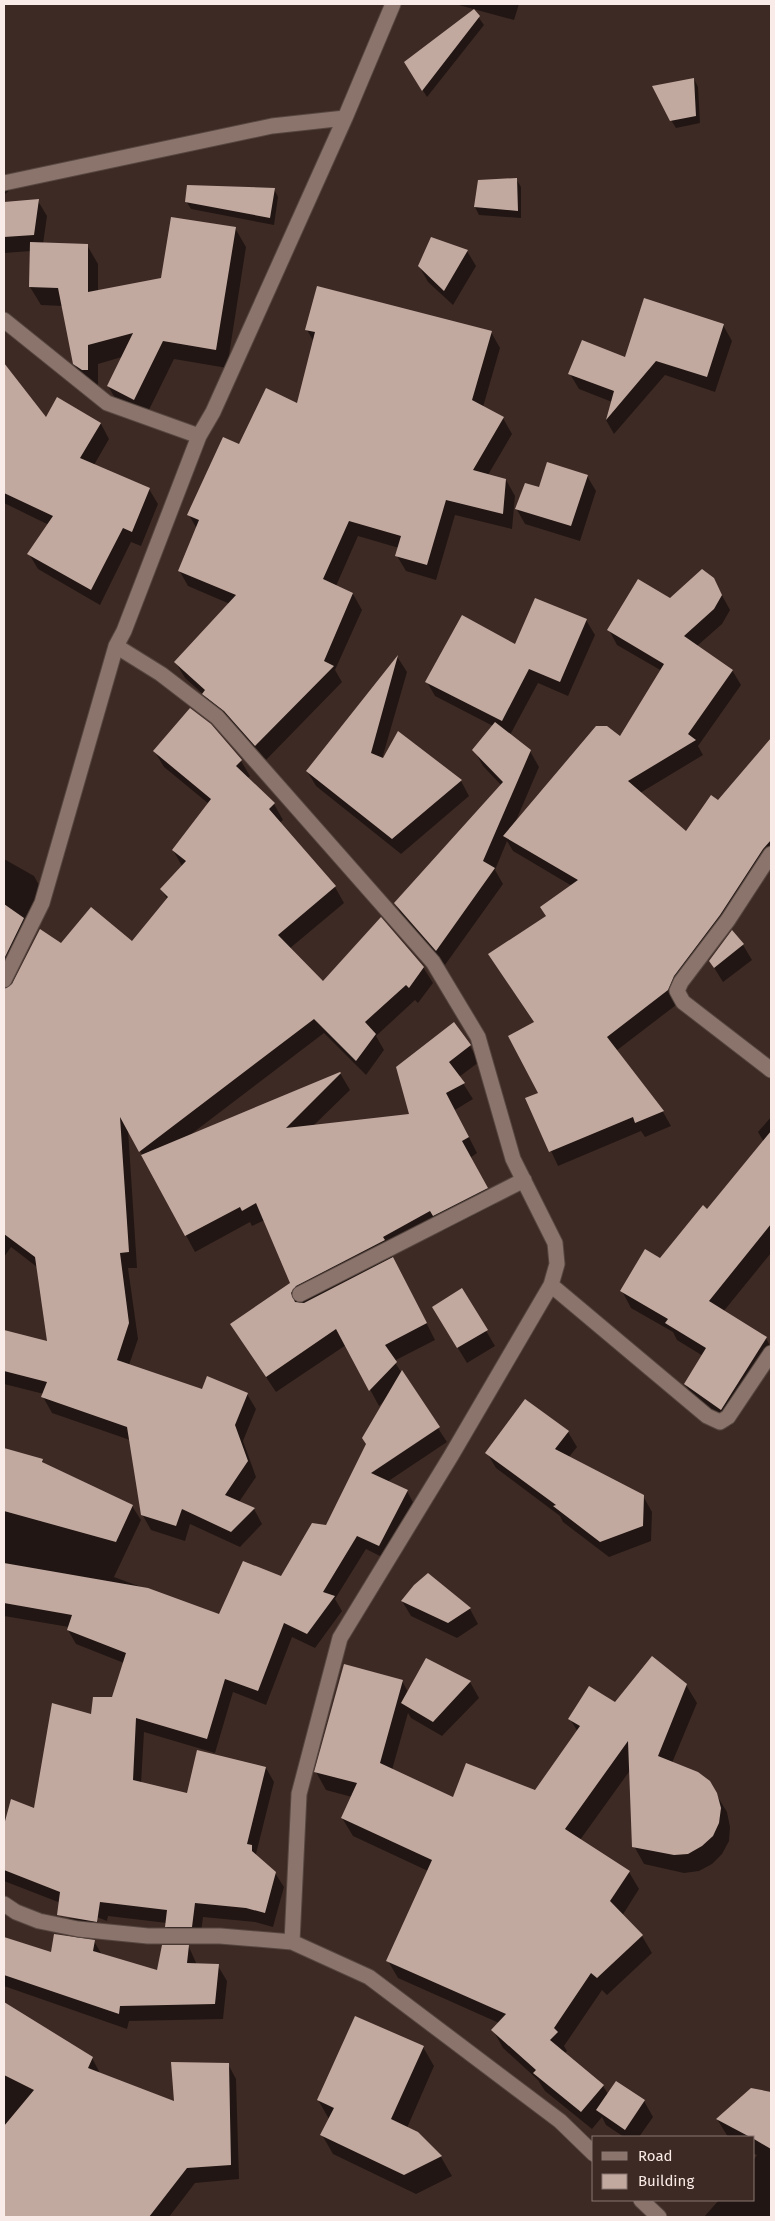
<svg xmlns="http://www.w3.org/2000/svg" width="775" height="2221" viewBox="0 0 775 2221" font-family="'Fira Sans',sans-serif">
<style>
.shadow{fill:#0007}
.building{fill:#c2a9a0}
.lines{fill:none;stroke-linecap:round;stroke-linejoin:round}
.street-casing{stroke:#574741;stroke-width:17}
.street{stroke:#8b746c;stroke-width:15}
</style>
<rect width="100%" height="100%" fill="#3e2a24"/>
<path class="shadow" d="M455,4H519L514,20Z
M474,11L484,25L427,97L410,70Z
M694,79L698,87L700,123L676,128L671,120Z
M4,176L11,189L4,195Z
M516,179L521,187V218L479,215L475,207L479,182Z
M274,189L278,197L274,225L191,209L186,201Z
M38,201L47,216L43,244L87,245L98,264V292L162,279L235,228L246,247L227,368L174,359L145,418L119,405L108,386L122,357L98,364V388L85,382L74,363L63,306L41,305L30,287L31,251L4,253V203Z
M467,251L476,266L453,305L428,282L419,266Z
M723,325L732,341L715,392L665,375L614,434L606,420L612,402L579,389L570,374L626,358Z
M307,330L491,332L500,348L483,407L503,418L512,434L488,475L506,480L515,496L512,529L455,515L436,580L406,571L397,556L399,548L358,536L336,586L353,594L362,610L335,670L342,682L265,761L212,709L204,695L185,678L176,663L230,604L188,586L179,570L197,529L189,515L240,446L298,405L314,342Z
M4,365L46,420L101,424L109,439L94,465L149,489L158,504L141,546L131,542L100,605L38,569L29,554L49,525L4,503Z
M587,476L596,491L580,541L525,524L516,508L539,488Z
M713,579L730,610L722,624L697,646L732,670L741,685L698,746L703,755L640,793L686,833L718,801L762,750L771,758V864L681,991L676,1005L616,1051L663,1112L671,1126L645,1137L641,1131L558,1166L527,1099L539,1093L535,1024L489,954L547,917L572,886L513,851L507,841L495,870L503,884L445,965L404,919L395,903L502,786L483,766L474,750L493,726L435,696L427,682L516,645L586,620L595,635L568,696L538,683L510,735L530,751L539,767L515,823L620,738L662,671L617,645L609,630Z
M398,658L407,672L382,759L384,760L399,733L461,781L469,796L401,854L316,786L307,771Z
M155,752L241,761L250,776L247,779L274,804L283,820L279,823L335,887L344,903L289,949L323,983L423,967L433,983L418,1003L415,1000L376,1036L384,1050L366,1075L324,1033L190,1135L340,1073L350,1090L313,1126L411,1115L397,1068L470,1046L479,1062L459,1077L473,1099L455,1110L477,1153L470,1158L496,1204L443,1231L440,1226L391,1253L435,1340L394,1361L447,1442L387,1482L407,1491L415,1506L388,1560L366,1549L335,1599L342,1611L315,1648L292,1637L266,1705L233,1692L215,1753L144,1732L141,1784L188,1795L266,1768L274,1782L256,1854L259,1859L275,1873L284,1887L273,1927L255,1922L203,1917L200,1941H175L166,1926L167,1923L108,1916L107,1921L4,1881V1830L12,1800L35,1810L92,1715L113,1699L124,1663L76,1644L68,1630L69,1627L4,1616V1450L42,1460L44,1464L132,1506L141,1520L114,1577L220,1616L281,1577L326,1526L367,1445L385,1400L379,1406L346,1345L276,1392L231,1325L292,1284L265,1220L252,1226L250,1222L195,1252L128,1129L137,1268H128L138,1339L129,1365L203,1391L247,1394L256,1409L243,1441L256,1477L239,1502L254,1509L262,1524L240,1547L190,1524L185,1541L151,1530L142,1514L130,1440L52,1413L43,1397L44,1394L4,1384V1331L49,1342L37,1267L11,1247L4,1257V1138L45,1117L4,1109V1005L6,1002L4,1001V859L34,876L43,892L32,935L4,991L61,945L132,943L168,900L161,889L182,866L173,850L209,804L164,767Z
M743,945L752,960L723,982L710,961Z
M771,1117V1253L723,1312L766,1338L771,1348V1362L731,1426L695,1401L685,1384L703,1356L677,1340L673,1332L631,1308L622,1291L660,1259L707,1210L764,1142L758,1132Z
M462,1290L495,1346L467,1363L442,1322Z
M568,1432L577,1447L569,1457L643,1496L652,1512L651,1541L609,1557L563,1522L560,1516L496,1468L487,1453Z
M402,1601L470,1609L478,1624L457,1638L411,1616Z
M426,1660L470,1682L479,1698L442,1736L411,1718L408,1713L392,1770L453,1799L535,1791L578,1732L570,1719L615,1703L686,1685L697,1703L672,1763L716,1794L727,1812L730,1827L729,1841L722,1854L712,1864L699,1871L684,1873L644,1864L634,1846L631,1769L580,1840L629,1872L639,1889L622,1916L642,1936L652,1953L607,1995L602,1990L564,2046L567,2051L564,2054L603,2086L608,2094L644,2101L653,2117L639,2137H624L606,2125L602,2117L592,2129L545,2091L538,2080L503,2048L493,2030L499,2023L398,1978L388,1961L428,1871L353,1836L342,1818L352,1797L326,1790L316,1772L402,1681L408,1692Z
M68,1918L97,1920L101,1928L71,1924Z
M4,1939L52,1953L94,1941L102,1955L159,1972L189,1947L197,1965L218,1966L227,1981L223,2019L129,2021L127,2029L4,1986Z
M4,2003L92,2058L100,2073L175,2102L228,2064L236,2079L239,2179L195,2183L169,2217H4Z
M423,2047L434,2066L407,2128L417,2133L441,2157L452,2176L416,2194L333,2154L322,2135L329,2119L318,2100Z
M752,2089L771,2093V2217H704L719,2200H754V2159L757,2155L754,2154V2137H728L717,2119Z"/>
<path class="building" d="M474,9L480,16L422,91L404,62Z
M694,78L696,116L670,121L652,86Z
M517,178L518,211L474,207L478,180Z
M187,185L275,188L270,218L185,202Z
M39,199L34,235L4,237V202Z
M171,217L236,227L216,350L163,341L134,400L107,386L133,333L88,345V370H82L73,364L58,288L29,287L30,242L88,244V292L161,278Z
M431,237L468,250L444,291L418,266Z
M317,286L492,331L472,400L504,417L473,470L506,479L503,514L446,500L427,565L395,556L401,536L349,521L323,579L353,593L324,661L334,666L255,746L224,711L202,694L205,690L174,662L236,595L178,571L199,520L187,515L223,437L239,444L266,388L297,403L315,332L305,330Z
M644,298L724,324L707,377L656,361L606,420L614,391L568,374L582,340L625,357Z
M4,363L46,417L57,397L101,423L80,458L150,488L132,532L123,528L91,590L27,554L53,516L4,493Z
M547,462L588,475L571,526L515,509L525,483L539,487Z
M702,569L714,578L722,595L714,609L684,636L733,670L688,734L696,740L628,781L686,831L711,795L718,800L771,738V840L763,849L720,915L674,976L668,990L607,1037L664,1111L635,1123L633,1117L549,1152L525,1098L538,1093L508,1036L534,1022L488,954L546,916L540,907L578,880L503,836L596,726H607L620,736L664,664L607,630L638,579L670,598Z
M535,598L587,619L560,682L529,669L502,721L425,682L462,615L515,644Z
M398,655L371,753L383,758L398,731L462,780L392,839L306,771Z
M190,708L211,724L242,760L236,766L275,803L269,809L336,886L278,935L323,981L381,917L424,967L409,988L406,985L365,1022L376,1034L356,1061L314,1019L139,1152L120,1117L129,1252L120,1253L129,1323L117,1360L202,1389L207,1376L248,1393L235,1425L248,1461L225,1495L255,1508L231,1532L182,1509L176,1526L141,1515L127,1427L41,1397L47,1382L4,1371V1330L47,1341L35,1257L4,1234V989L12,984L40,929L61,943L91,907L132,941L168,897L160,889L186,861L172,850L211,799L153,751Z
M495,722L531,750L483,861L495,868L436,951L394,903L503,782L472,750Z
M4,904L24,918L4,959Z
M732,930L744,944L714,968L709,961Z
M454,1022L471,1045L449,1062L465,1083L446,1093L469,1137L462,1141L488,1188L433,1216L430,1211L383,1237L385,1240L296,1286L291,1293L295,1302L304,1303L393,1257L427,1323L385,1345L397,1362L369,1391L336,1329L266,1377L230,1324L290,1283L256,1203L242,1211L240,1207L185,1236L141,1155L340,1072L341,1073L286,1128L409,1114L396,1067Z
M771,1131V1224L709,1301L767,1337L721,1410L684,1384L706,1348L665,1323L668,1319L620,1291L645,1249L660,1258L703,1205L707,1209Z
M462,1288L488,1330L457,1348L432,1307Z
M402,1370L440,1427L371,1473L408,1490L379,1546L357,1536L323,1592L335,1596L307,1634L284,1623L258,1691L225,1679L207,1739L136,1718L133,1780L187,1793L197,1750L266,1767L247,1844L252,1845V1851L276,1872L265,1913L246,1908L195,1903L192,1927H165L167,1910L100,1902L97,1922L57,1915L60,1892L4,1870V1825L11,1799L34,1808L52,1703L91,1714L93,1697H112L126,1653L67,1630L72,1615L4,1603V1563L148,1588L219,1614L243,1561L281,1576L312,1523L326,1525L366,1444L362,1438Z
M525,1399L569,1431L555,1449L644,1495L643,1526L600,1542L553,1506L556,1505L485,1453Z
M4,1448L43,1459L42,1462L133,1505L116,1542L4,1511Z
M428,1573L471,1608L448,1623L401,1601L414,1585Z
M652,1656L687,1684L658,1756L698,1772L710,1781L717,1793L721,1808L719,1823L713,1836L702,1846L688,1854L674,1855L632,1847L628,1741L565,1829L630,1871L610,1901L643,1935L597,1978L591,1973L554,2028L558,2032L550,2040L604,2085L581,2112L533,2073L536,2070L491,2030L506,2014L386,1961L432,1860L341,1818L357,1783L314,1772L344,1664L403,1680L380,1763L453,1797L466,1763L535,1790L580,1726L568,1719L589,1686L615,1702Z
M426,1658L471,1681L433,1722L401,1703Z
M54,1934L95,1940L93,1951L157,1970L162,1945H189L187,1963L219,1964L215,2004L120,2006L119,2014L4,1975V1937L51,1952Z
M4,2002L93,2057L88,2068L174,2101L171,2062L229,2063L231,2165L187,2168L149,2217H4V2126L34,2090L4,2075Z
M355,2016L424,2046L391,2119L418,2132L442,2156L404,2175L320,2135L334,2108L317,2100Z
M616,2081L645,2100L625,2130L596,2110Z
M751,2088L771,2092V2149L754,2139V2137H750L716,2119Z"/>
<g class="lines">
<defs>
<path id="street" d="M4,183L272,126L345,118
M4,320L107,403L199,436
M116,646L161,674L217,717L433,962L478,1037L513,1159L555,1243L557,1264L551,1285L451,1456L340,1638L299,1794L292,1942
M771,854L728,920L681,982L677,991L683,1002L771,1070
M4,980L42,903L116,646L124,631L199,436L213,412L345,118L393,4
M551,1285L707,1416L720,1422L728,1417L771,1353
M300,1294L524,1180
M4,1904L16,1912L39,1921L78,1929L148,1936H220L292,1942L369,1977L560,2121L594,2154
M641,2200L659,2217"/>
</defs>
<use href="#street" class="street-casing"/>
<use href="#street" class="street"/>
</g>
<rect width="775" height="2221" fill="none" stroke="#f9ebe7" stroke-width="10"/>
<rect x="592" y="2136" width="162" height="65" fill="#3e2a24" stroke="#897772"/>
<rect x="602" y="2152" width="25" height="8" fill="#8b746c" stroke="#897772"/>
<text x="638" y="2161" font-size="15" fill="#f9ebe7">Road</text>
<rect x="602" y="2174" width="25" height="15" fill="#c2a9a0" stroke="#897772"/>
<text x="638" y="2186" font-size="15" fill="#f9ebe7">Building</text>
</svg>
